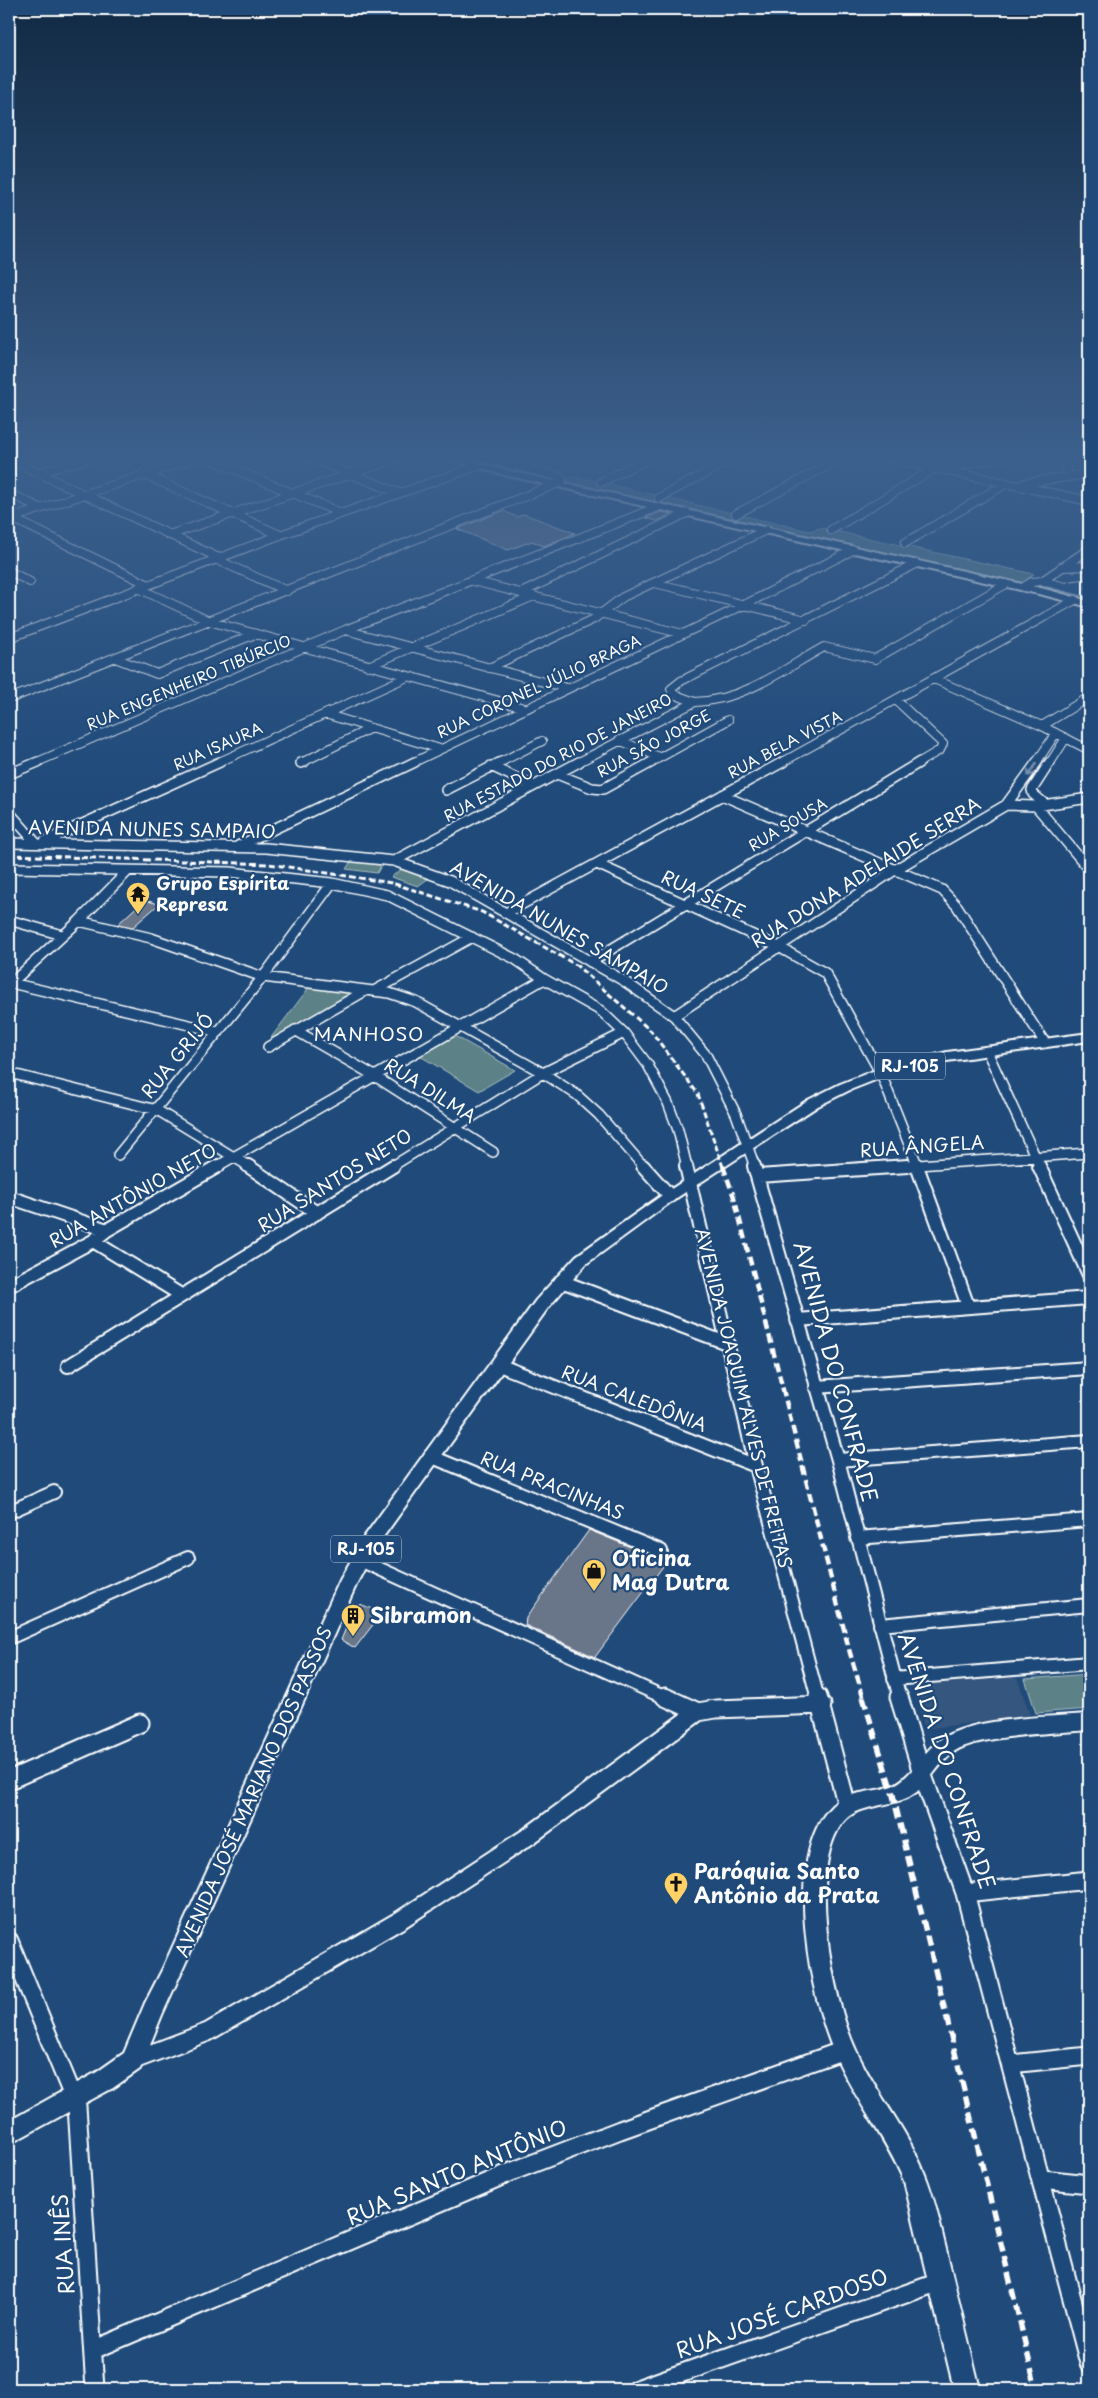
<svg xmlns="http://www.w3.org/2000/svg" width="1098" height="2398" viewBox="0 0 1098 2398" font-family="'Playpen Sans',sans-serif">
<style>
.built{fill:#35577e}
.green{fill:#5b8187;stroke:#adc0c3}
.building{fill:#697488;stroke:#fff}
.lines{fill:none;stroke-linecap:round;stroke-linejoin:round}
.minor-far3-casing{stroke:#fff;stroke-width:10}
.minor-far2-casing{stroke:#fff;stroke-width:12}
.minor-far1-casing{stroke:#fff;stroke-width:16}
.minor-casing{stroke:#fff;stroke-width:21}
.major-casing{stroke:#fff;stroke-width:4}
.minor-far3{stroke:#1f4a7a;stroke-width:8}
.minor-far2{stroke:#1f4a7a;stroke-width:9}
.minor-far1{stroke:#1f4a7a;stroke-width:12}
.minor{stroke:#1f4a7a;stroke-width:17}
.major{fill:#1f4a7a;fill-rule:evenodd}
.rail-far2{stroke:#fff;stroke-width:3;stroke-dasharray:6 3;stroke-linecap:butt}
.rail-far1{stroke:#fff;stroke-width:4.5;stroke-dasharray:9 4.5;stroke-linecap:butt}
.rail{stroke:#fff;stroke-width:5.5;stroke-dasharray:11 5.5;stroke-linecap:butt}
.oneway{stroke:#7992af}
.labels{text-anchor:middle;stroke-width:4.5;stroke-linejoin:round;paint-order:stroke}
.far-street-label{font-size:15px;fill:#fff;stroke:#1f4a7a}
.shield{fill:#1f4a7a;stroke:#bcc9d7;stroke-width:1}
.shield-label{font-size:16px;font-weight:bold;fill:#fff}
.street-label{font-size:18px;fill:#fff;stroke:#1f4a7a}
.poi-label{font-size:18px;font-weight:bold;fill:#fff;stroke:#1f4a7a;text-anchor:start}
.neighbourhood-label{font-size:19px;letter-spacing:1px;fill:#fff;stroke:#1f4a7a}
.near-street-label{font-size:21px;fill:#fff;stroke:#1f4a7a}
.near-poi-label{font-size:21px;font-weight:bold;fill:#fff;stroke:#1f4a7a;text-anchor:start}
</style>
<rect width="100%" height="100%" fill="#1f4a7a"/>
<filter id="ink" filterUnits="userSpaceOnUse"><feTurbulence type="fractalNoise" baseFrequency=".02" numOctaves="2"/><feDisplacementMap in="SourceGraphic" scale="10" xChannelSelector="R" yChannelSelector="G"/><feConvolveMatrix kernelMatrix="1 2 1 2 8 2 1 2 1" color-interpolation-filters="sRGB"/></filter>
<g filter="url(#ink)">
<path class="built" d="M1017,1677L1030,1715L925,1729L915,1693L919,1688L929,1684Z"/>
<path class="green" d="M574,476L796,528L809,531L821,528L1034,574L1020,585L561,483Z
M352,860L382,864L377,873L346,869Z
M402,869L429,878L418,886L391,877Z
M310,986L354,994L264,1047Z
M455,1036L515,1070L479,1091L420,1056Z
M1089,1674V1709L1036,1713L1025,1679Z"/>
<path class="building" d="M503,511L517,517L524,514L575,533L544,546L532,541L508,550L457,529Z
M661,512L672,514L657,521L646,518Z
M144,900L159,904L133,927L118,924Z
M589,1530L660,1559L664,1565L595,1657L525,1625L526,1618Z
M360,1604L382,1613L355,1648L341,1640L348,1623Z"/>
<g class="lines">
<defs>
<path id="minor-far3" d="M202,456L341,513
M306,456L399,493
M478,456L561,477L562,480
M879,456L1089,501
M1062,456L1069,477
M9,459L219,558
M520,467L543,456
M945,468L1005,456
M37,473L98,456
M143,474L280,535
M601,482L653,456
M1024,483L1089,474
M9,493L40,508
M659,498L738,456
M736,514L846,456
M12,518L147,584
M9,519L202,456
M831,530L935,468
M169,535L404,456
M905,543L1007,483
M215,559L287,591
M1061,567L1089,566
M9,571L30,582
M473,581L683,634
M1042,581L1089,593
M655,583L806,620
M1069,586L1089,583
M1024,587L1032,582L1042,581L1089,549
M138,588L209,621L524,708
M521,593L687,513
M345,630L567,688
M9,638L280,535L478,466
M115,658L157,674L255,634
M368,666L534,596
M489,668L594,619L623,597L766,530
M934,679L1042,726L1089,750
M9,699L556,484
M896,700L943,744L940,750L918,763
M695,702L673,694L671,689L681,681L916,564
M325,714L440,749
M1042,726L1089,697
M619,740L659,757
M35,763L345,630L658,507
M217,763L407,677
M301,763L371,728
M412,763L744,605L853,550
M499,763L542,741
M577,763L695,702C745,700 782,670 824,647L875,659L1006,584
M650,763L728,720
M781,763L1075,600
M1036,763L1056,733
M1050,763L1066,738"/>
<path id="minor-far2" d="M301,763L304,762
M491,766L533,786
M9,774L38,762
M557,774L592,788L603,789L652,762
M446,790L501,762
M722,795L942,890L957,906L1045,1043
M1045,804L1033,794L1032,790L1050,762
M1006,805L1037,762
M1036,806L1089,869
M9,812L36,843
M45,841L220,762
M9,843L266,848L394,861L450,881L624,981L674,1016L706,1055L736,1114L755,1167
M238,846L415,762
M394,861L579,762
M597,864L779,947L825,973L881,1074L918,1167
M9,868L230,872L332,883L387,895L515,959L544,979L601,1011L624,1033L648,1065L668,1103L678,1130L687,1167
M506,913L783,762
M9,920L62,935
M79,921L151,938L263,977L389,993L416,1002L543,1073L577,1095L599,1115L644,1167
M590,962L920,762
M11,983L219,1032
M9,985L79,921L128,871
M374,991L472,937
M674,1016L898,868L1006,805L1036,806L1089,798
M295,1030L373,1075L493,1152
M268,1047L365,991
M987,1051L1040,1167
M9,1073L157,1110L250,1167
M118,1155L263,977L332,883
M216,1167L544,979
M391,1167L543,1073L624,1033
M890,1167L1089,1153"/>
<path id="minor-far1" d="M248,1166L317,1213
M643,1166L670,1196
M686,1166L756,1466L818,1699
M754,1166L838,1460L900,1699
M917,1166L968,1306
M1039,1166L1089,1275
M758,1176L908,1166
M9,1197L107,1230
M93,1241L181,1295
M561,1281L729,1344
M9,1286L93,1241L107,1230L218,1166
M797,1320L1089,1298
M499,1365L756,1466
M68,1366L393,1166
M816,1387L1089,1368
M430,1456L661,1551
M838,1460L1089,1441
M9,1512L54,1492
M857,1538L1089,1520
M360,1560L668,1699
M880,1625L1089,1605
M9,1638L188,1558
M894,1679L1089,1663"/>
<path id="minor" d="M665,1697L698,1712
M818,1697L847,1806
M899,1697L922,1773L965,1893L1089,2363
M9,1780L140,1723
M965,1893L1089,1880
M9,1941L77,2106L95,2389
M134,2060L208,2032L402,1919L529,1836L698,1712L716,1709L822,1705
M1010,2064L1089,2056
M1042,2179L1089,2184
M93,2350L516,2170L620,2130L844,2050
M637,2389L942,2281"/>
<path id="major" d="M438,456H451L505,470L1045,589L1089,601V607L1043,595L504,475Z
M1089,1033V1041L947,1061L883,1077L850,1090L818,1106L675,1199L586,1264L548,1308L376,1547L358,1581L162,2015L140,2069L113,2088L9,2144V2121L97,2072L124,2053L145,2003L162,1970L340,1580L364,1537L536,1300L576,1256L665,1193L808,1100L840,1084L873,1071L947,1052Z
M1089,1714V1730C1058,1733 979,1735 955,1751C937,1763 929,1786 909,1797C891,1806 861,1805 847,1818C804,1858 833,2002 856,2050C875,2092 907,2129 924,2172C935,2198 940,2226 947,2253C958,2298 969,2343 980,2389H954L904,2181C886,2138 856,2101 837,2059C810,2001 781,1856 832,1806C849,1789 877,1794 896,1784C915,1773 923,1751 941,1739C973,1717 1050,1717 1089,1714Z"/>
</defs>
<use href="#minor-far3" class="minor-far3-casing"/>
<use href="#minor-far2" class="minor-far2-casing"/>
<use href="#minor-far1" class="minor-far1-casing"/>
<use href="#minor" class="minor-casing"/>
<use href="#major" class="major-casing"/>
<use href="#minor-far3" class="minor-far3"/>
<use href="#minor-far2" class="minor-far2"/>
<use href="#minor-far1" class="minor-far1"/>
<use href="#minor" class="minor"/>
<use href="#major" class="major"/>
<path class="rail-far2" d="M9,855L269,864L392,883L482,912L576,965L651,1031L698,1094L723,1167"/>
<path class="rail-far1" d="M723,1166L734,1197L850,1653L864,1699"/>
<path class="rail" d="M863,1697L893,1795L1036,2389"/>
</g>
<defs><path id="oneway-shaft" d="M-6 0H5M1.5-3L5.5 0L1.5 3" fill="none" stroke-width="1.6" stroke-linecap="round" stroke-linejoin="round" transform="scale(1.25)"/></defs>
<use class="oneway" href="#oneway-shaft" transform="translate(1032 770) rotate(123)"/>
</g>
<linearGradient id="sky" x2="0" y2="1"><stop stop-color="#112943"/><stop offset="0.58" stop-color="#3c608d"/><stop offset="1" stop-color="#3c608d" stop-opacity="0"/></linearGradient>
<rect width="1098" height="791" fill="url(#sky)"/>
<defs>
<symbol id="temple-pin" viewBox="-11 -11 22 30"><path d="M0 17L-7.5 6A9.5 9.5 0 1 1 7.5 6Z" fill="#ffd166" stroke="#1f4a7a"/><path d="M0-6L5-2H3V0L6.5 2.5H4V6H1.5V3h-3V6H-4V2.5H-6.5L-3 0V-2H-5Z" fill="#111"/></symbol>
<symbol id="shop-pin" viewBox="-11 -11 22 30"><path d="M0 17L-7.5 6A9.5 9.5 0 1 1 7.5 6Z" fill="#ffd166" stroke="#1f4a7a"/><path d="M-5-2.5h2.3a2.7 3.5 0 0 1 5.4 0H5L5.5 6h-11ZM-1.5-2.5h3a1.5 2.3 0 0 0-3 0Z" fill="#111"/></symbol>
<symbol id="building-pin" viewBox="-11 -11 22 30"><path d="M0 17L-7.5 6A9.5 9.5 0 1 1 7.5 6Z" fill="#ffd166" stroke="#1f4a7a"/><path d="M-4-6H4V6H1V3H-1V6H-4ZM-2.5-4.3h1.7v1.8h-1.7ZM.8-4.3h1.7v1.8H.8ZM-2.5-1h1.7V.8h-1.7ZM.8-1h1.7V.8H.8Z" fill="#111"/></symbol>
<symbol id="church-pin" viewBox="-11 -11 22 30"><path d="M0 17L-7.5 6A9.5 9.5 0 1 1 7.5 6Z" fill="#ffd166" stroke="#1f4a7a"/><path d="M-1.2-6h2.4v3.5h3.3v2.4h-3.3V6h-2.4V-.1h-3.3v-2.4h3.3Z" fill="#111"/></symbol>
</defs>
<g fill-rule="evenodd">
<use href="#temple-pin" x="124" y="880" width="28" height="38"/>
<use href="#shop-pin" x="580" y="1557" width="28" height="38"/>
<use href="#building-pin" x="339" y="1602" width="28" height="38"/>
<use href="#church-pin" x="662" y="1870" width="28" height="38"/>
</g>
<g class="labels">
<g class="far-street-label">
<text transform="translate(189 683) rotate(-23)" y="5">RUA ENGENHEIRO TIBÚRCIO</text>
<text transform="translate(539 687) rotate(-25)" y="5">RUA CORONEL JÚLIO BRAGA</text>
<text transform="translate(654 744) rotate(-28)" y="5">RUA SÃO JORGE</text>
<text transform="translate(785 745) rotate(-28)" y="5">RUA BELA VISTA</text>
<text transform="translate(218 747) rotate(-24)" y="5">RUA ISAURA</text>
<text transform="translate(558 758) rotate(-28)" y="5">RUA ESTADO DO RIO DE JANEIRO</text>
<text transform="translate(788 825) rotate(-31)" y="5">RUA SOUSA</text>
</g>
<g class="shield">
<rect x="875" y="1052.5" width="70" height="27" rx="4"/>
<rect x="331" y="1535.5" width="70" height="27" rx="4"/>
</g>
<g class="shield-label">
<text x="910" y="1072">RJ-105</text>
<text x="366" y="1555">RJ-105</text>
</g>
<g class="street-label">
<text transform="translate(152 830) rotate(1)" y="6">AVENIDA NUNES SAMPAIO</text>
<text transform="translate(866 873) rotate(-32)" y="6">RUA DONA ADELAIDE SERRA</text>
<text transform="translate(703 895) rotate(25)" y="6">RUA SETE</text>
<text transform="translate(559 928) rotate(30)" y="6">AVENIDA NUNES SAMPAIO</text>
<text transform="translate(178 1056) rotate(-51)" y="6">RUA GRIJÓ</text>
<text transform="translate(430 1091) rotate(32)" y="6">RUA DILMA</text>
<text transform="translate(922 1147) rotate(-4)" y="6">RUA ÂNGELA</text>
<text transform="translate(335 1181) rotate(-32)" y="6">RUA SANTOS NETO</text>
<text transform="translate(133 1196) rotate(-30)" y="6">RUA ANTÔNIO NETO</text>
<text transform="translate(743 1398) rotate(76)" y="6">AVENIDA JOAQUIM ALVES DE FREITAS</text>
<text transform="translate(634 1399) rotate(21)" y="6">RUA CALEDÔNIA</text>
<text transform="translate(552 1486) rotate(22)" y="6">RUA PRACINHAS</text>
<text transform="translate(254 1792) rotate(-66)" y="6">AVENIDA JOSÉ MARIANO DOS PASSOS</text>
</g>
<g class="poi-label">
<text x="156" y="890">Grupo Espírita<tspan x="156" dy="21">Represa</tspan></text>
</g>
<g class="neighbourhood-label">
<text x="369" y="1041">MANHOSO</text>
</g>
<g class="near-street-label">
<text transform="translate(835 1372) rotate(75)" y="7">AVENIDA DO CONFRADE</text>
<text transform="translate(946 1761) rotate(72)" y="7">AVENIDA DO CONFRADE</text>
<text transform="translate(457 2173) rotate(-23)" y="7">RUA SANTO ANTÔNIO</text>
<text transform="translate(64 2244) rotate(-94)" y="7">RUA INÊS</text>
<text transform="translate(782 2314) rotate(-20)" y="7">RUA JOSÉ CARDOSO</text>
</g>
<g class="near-poi-label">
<text x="612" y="1566">Oficina<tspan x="612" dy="24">Mag Dutra</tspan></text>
<text x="370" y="1623">Sibramon</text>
<text x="694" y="1879">Paróquia Santo<tspan x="694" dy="24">Antônio da Prata</tspan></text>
</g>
</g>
<rect width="1098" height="2398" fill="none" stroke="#1f4a7a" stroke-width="30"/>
<rect x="15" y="15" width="1068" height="2368" fill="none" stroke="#fff" stroke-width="2" filter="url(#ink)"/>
</svg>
